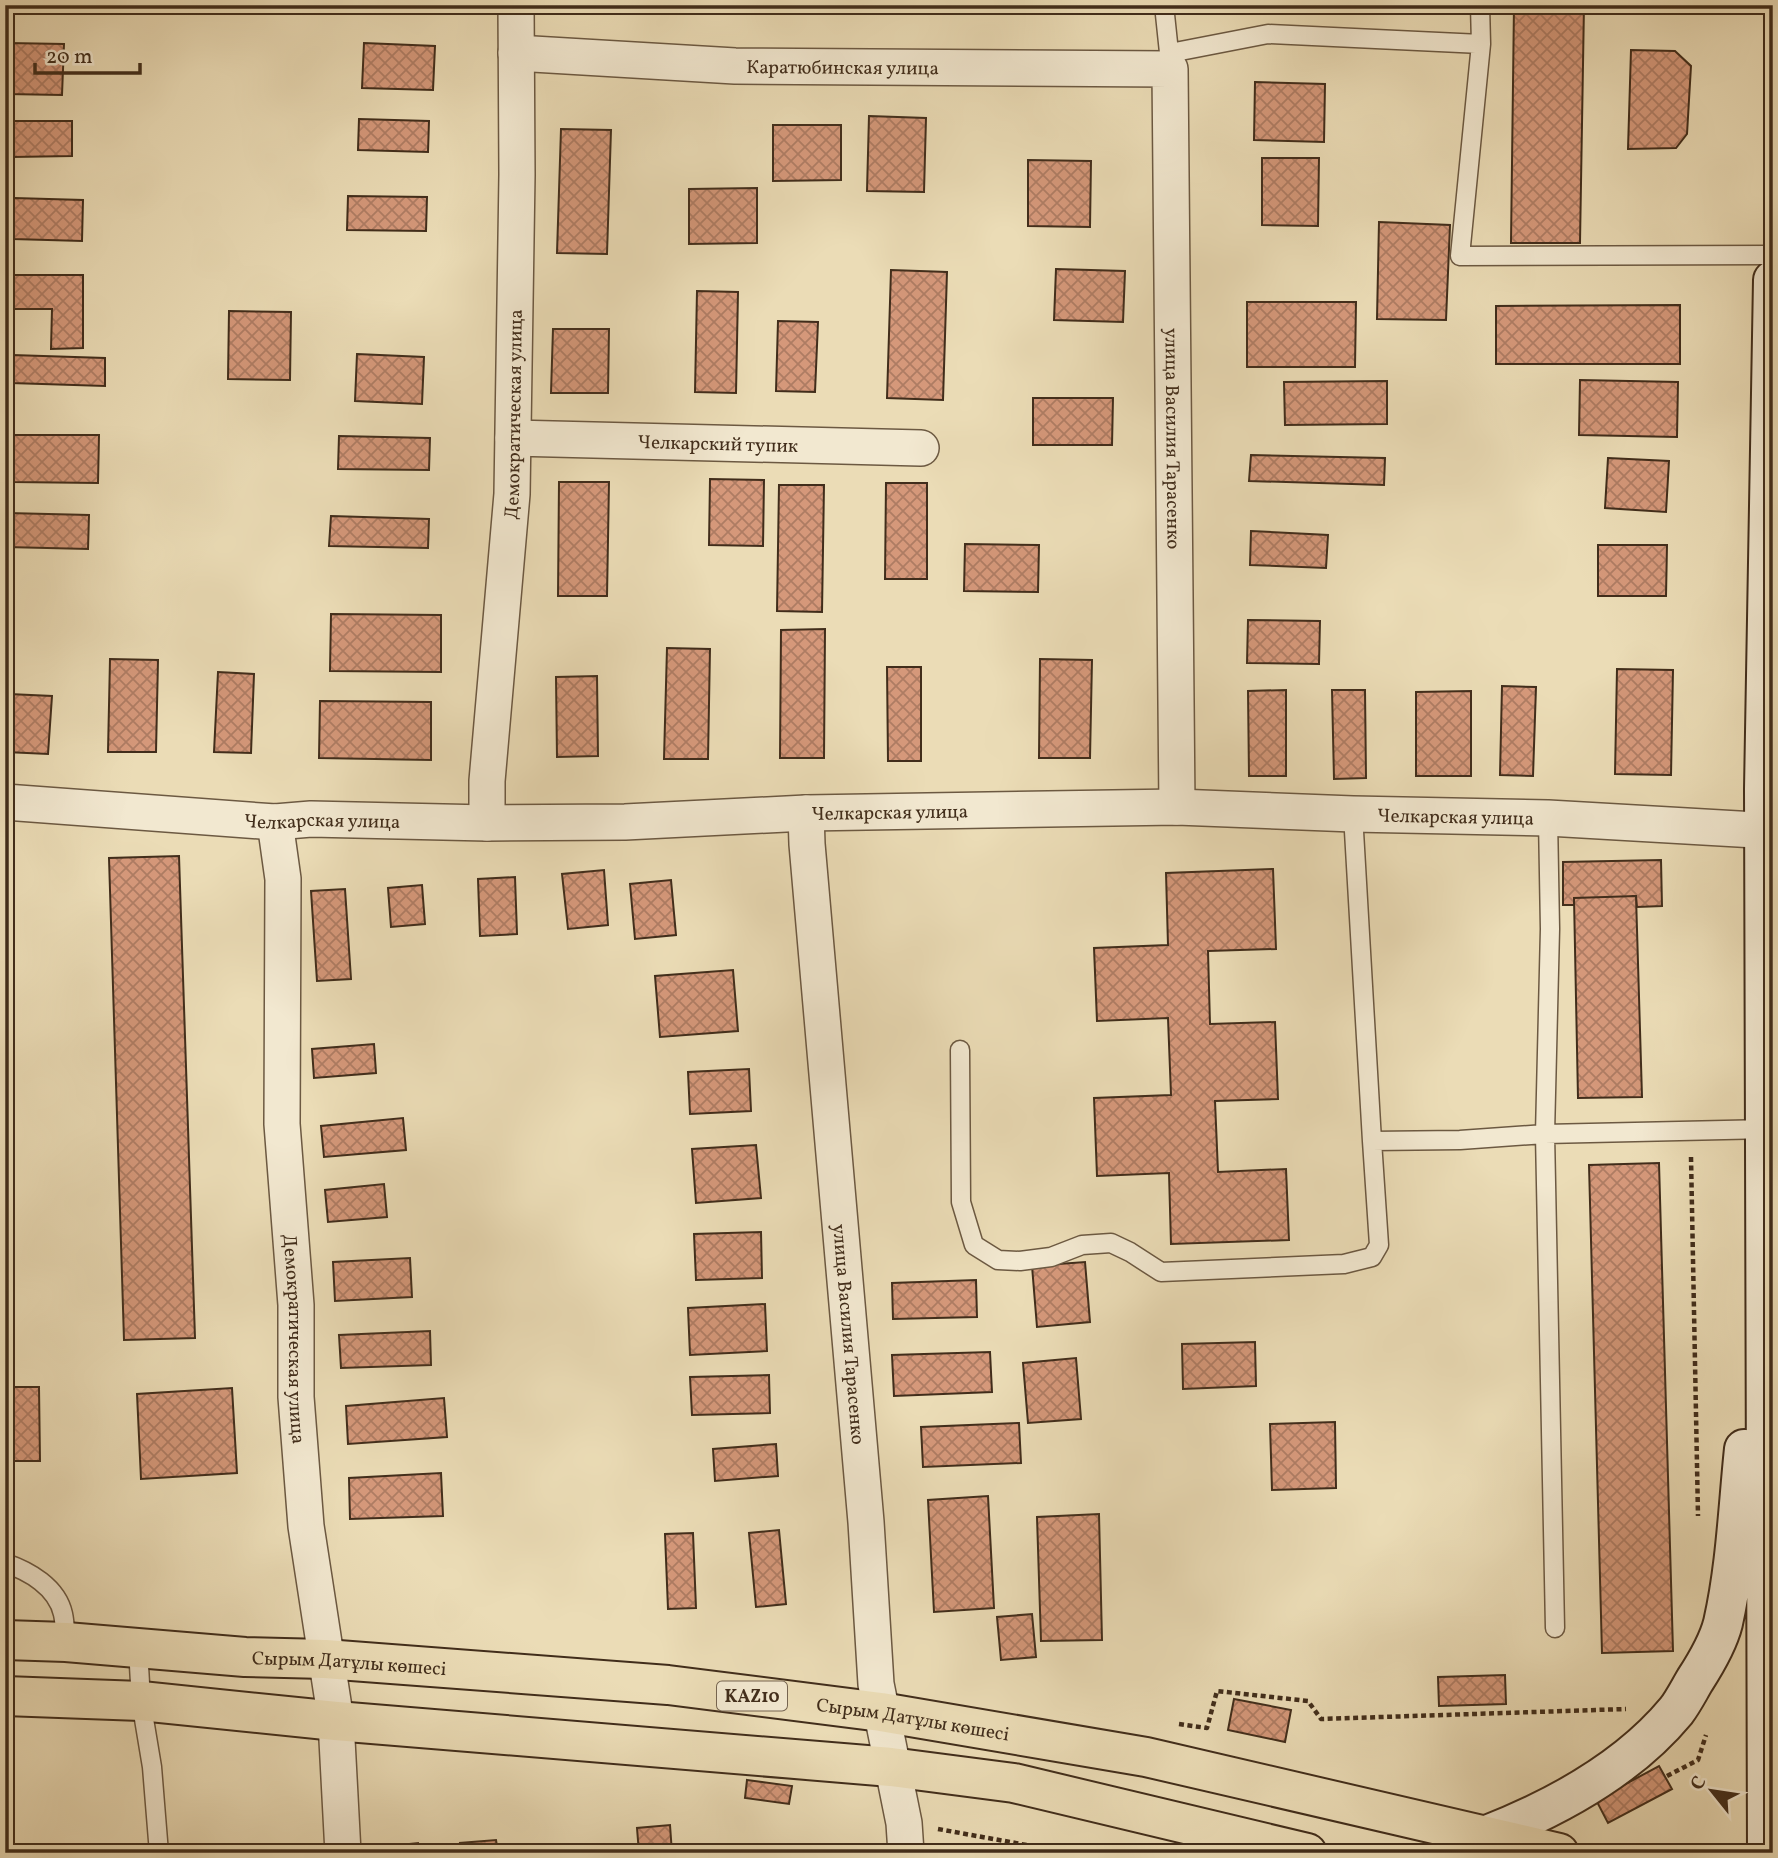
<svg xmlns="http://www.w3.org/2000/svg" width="1778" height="1858" viewBox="0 0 1778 1858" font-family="Vollkorn,serif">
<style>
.building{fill:url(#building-cross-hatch);stroke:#412d1b;stroke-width:2}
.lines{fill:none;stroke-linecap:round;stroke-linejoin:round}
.lane-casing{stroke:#6c5942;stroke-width:21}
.street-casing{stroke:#6c5942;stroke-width:38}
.secondary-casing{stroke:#412d1b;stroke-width:42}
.highway-casing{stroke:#412d1b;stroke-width:42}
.path{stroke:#412d1b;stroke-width:4.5;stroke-dasharray:5 3.5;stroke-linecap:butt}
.lane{stroke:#f2e8d0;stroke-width:18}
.street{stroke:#f2e8d0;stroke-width:35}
.secondary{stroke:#f2e8d0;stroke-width:38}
.highway{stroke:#ebdcb6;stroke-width:38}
.labels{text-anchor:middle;stroke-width:6;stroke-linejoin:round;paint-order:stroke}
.shield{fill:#f2e8d0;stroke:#766551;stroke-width:2}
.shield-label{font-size:18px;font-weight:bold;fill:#412d1b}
.street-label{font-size:19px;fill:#412d1b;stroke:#f2e8d0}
</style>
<defs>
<pattern id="building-cross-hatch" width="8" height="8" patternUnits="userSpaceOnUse" patternTransform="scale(1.75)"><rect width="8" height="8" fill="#d5987a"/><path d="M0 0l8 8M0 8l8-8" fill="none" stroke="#ae7c63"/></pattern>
</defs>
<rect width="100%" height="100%" fill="#ebdcb6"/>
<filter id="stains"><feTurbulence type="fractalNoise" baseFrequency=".00286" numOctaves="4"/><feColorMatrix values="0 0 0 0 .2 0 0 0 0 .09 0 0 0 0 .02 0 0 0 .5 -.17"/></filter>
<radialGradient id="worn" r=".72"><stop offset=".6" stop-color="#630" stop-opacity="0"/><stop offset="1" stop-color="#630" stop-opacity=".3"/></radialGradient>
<path class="building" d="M1514,5H1584L1580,243H1511Z
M1625,5H1692V13H1625Z
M8,43L64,44L62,95L7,94Z
M364,43L435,46L433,90L362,88Z
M1631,50L1675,51L1691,66L1687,134L1676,148L1628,149Z
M1255,82L1325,84L1324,142L1254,140Z
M869,116L926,118L924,192L867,191Z
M359,119L429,121L428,152L358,150Z
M12,121H72V156L13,157Z
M773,125H841V180L773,181Z
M561,129L611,130L607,254L557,253Z
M1262,158H1319L1318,226L1262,225Z
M1028,160L1091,161L1090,227L1028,226Z
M757,188V243L689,244V189Z
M348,196L427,197L426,231L347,230Z
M14,198L83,200L82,241L13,239Z
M1379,222L1450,225L1446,320L1377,319Z
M1056,269L1125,271L1123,322L1054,320Z
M891,270L947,272L943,400L887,398Z
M10,275H83V348L51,349L52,309H11Z
M697,291L738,292L736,393L695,392Z
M1247,302H1356L1355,367H1247Z
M1680,305V364H1496V306Z
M229,311L291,312L290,380L228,379Z
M778,321L818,322L815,392L776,391Z
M553,329H609L608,393H551Z
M357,354L424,357L422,404L355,401Z
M12,355L105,358V386L11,383Z
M1580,380L1678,382L1677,437L1579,435Z
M1387,381V424L1285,425L1284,382Z
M1033,398H1113L1112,445H1033Z
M12,435H99L98,483L12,482Z
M339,436L430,438L429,470L338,469Z
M1251,455L1385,458L1384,485L1249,481Z
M1608,458L1669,461L1666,512L1605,508Z
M710,479L764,480L763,546L709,545Z
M559,482H609L607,596H558Z
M886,483H927V579H885Z
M779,485H824L822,612L777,611Z
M7,513L89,515L88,549L6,547Z
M331,516L429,519L428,548L329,546Z
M1251,531L1328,535L1326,568L1250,565Z
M965,544L1039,545L1038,592L964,591Z
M1598,545H1667L1666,596H1598Z
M331,614L441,615V672L330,671Z
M1248,620L1320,621L1319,664L1247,663Z
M825,629L824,758H780L781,630Z
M667,648L710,649L708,759H664Z
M110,659L158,660L156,752H108Z
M1040,659L1092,660L1090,758H1039Z
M887,667H921V761H888Z
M1617,669L1673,670L1671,775L1615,774Z
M218,672L254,674L251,753L214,752Z
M597,676L598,756L557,757L556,677Z
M1502,686L1536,687L1533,776L1500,775Z
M1286,690V776H1249L1248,691Z
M1332,690H1365L1366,778L1334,779Z
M1471,691V776H1416V692Z
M9,694L52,696L48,754L6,752Z
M320,701L431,702V760L319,758Z
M179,856L195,1338L124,1340L109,858Z
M1661,860L1662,906L1637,907L1636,896L1574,898V905H1563V862Z
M1273,869L1276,949L1208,951L1210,1024L1275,1022L1278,1099L1215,1101L1218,1172L1286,1169L1289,1240L1171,1244L1169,1173L1097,1176L1094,1098L1171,1095L1168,1018L1097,1021L1094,948L1168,945L1166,873Z
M604,870L608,925L568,929L562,874Z
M515,877L517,934L480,936L478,879Z
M671,880L676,935L635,939L630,884Z
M422,885L425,924L391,927L388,888Z
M345,889L351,979L317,981L311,891Z
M1636,896L1642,1097L1578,1098L1574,898Z
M733,970L738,1031L660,1037L655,976Z
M374,1044L376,1073L314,1078L312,1049Z
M749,1069L751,1111L690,1114L688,1072Z
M403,1118L406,1150L324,1157L321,1126Z
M756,1145L761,1198L696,1203L692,1149Z
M1659,1163L1673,1651L1602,1653L1589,1165Z
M384,1184L387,1217L328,1222L325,1190Z
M761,1232L762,1278L696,1280L694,1234Z
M410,1258L412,1297L335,1301L333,1262Z
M1085,1262L1090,1322L1037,1327L1032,1266Z
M976,1280L977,1317L893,1319L892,1283Z
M765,1304L767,1351L690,1355L688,1308Z
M430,1331L431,1365L341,1368L339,1335Z
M1255,1342L1256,1386L1183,1389L1182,1344Z
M990,1352L992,1392L894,1396L892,1355Z
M1076,1358L1081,1419L1028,1423L1023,1363Z
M769,1375L770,1413L692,1415L690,1377Z
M5,1387H39L40,1461H5Z
M232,1388L237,1473L141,1479L137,1394Z
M444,1398L447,1437L348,1444L346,1406Z
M1335,1422L1336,1488L1272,1490L1270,1424Z
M1019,1423L1021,1463L923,1467L921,1427Z
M776,1444L778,1476L715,1481L713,1449Z
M441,1473L443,1516L350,1519L349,1478Z
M988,1496L994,1608L934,1612L928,1500Z
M1099,1514L1102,1640L1041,1641L1037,1517Z
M779,1530L786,1604L756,1607L749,1533Z
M693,1533L696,1608L668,1609L665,1534Z
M1032,1614L1036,1657L1001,1660L997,1617Z
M1505,1675L1506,1704L1439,1706L1438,1677Z
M1234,1699L1291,1710L1285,1742L1228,1730Z
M1659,1766L1672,1789L1608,1823L1596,1800Z
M747,1780L792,1786L789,1804L745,1798Z
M670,1825L672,1853H639L637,1828Z
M496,1840L498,1853H461L460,1843Z
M418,1843L419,1853H382L381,1847Z"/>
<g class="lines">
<defs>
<path id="lane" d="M1164,5L1170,62
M1480,5L1481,44L1460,256L1773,255
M1170,53L1268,34L1481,44
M1353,814L1372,1141
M960,1050L961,1202L974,1245L998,1260L1020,1261L1051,1257L1082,1245L1111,1243L1130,1252L1161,1272L1344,1264L1372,1257L1379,1245L1372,1141L1460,1140L1545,1134L1550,929L1548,818
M5,1563C29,1571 57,1587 63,1614C65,1623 65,1633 66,1642
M1555,1628L1545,1134L1769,1129
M138,1648L141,1701L152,1767L159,1853"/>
<g id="street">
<path id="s1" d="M516,53L735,66L1170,69L1177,807"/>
<path id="s2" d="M513,438L921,448"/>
<path id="s3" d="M5,802L275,822L311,819L487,823L625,822L806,813L1177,807L1353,814L1548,818L1773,831"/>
<path id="s4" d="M806,813L807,844L866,1522L876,1684L904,1823L906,1853"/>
<path id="s5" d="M275,822L283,879L282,1124L296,1305V1397L306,1526L336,1721L343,1853"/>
<path id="s6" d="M487,823V781L512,494L517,175L516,5"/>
</g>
<path id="secondary" d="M1487,1835C1556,1808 1627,1770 1676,1711C1683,1702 1689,1690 1695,1680C1706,1663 1718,1643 1723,1623C1736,1566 1738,1506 1744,1449
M1767,1853L1764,789L1773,280"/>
<g id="highway">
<path id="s7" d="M5,1640L66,1642L245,1657L325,1659L668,1685L881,1712L1146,1757L1559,1853"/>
<path d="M5,1696L141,1701L336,1721L891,1767L1014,1783L1307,1853"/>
</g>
</defs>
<use href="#lane" class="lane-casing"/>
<use href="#street" class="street-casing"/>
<use href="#secondary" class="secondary-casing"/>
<use href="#highway" class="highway-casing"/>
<path class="path" d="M1691,1157L1698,1516
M1179,1724L1207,1728L1217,1691L1308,1701L1321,1719L1626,1709
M1667,1776L1698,1760L1706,1735
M938,1829L1071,1853"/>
<use href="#lane" class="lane"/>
<use href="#street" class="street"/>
<use href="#secondary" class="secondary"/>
<use href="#highway" class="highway"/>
</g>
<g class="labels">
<rect class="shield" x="717" y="1681.5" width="70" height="29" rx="5"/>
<g class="shield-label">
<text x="752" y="1702">KAZ10</text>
</g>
<g class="street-label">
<text dy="7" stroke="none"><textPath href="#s1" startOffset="327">Каратюбинская улица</textPath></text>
<text dy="7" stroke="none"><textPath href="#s6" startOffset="410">Демократическая улица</textPath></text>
<text dy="7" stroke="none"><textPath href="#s1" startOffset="1024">улица Василия Тарасенко</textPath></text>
<text dy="7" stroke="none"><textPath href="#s2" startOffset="205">Челкарский тупик</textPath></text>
<text dy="7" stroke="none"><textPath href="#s3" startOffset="886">Челкарская улица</textPath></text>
<text dy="7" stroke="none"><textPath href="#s3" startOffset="1452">Челкарская улица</textPath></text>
<text dy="7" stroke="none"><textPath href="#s3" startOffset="318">Челкарская улица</textPath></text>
<text dy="7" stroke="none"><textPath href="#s4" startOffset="523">улица Василия Тарасенко</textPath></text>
<text dy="7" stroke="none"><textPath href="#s5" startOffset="518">Демократическая улица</textPath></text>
<text dy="7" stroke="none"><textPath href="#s7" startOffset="345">Сырым Датұлы көшесі</textPath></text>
<text dy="7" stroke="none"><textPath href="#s7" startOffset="912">Сырым Датұлы көшесі</textPath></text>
</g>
</g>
<rect width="1778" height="1858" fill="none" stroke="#ebdcb6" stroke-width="28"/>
<rect x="7" y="7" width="1764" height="1844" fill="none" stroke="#412d1b" stroke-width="3.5"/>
<rect x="14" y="14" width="1750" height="1830" fill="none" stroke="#412d1b" stroke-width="2"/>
<g transform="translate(1712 1791) rotate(300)" stroke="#f2e8d0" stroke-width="5" paint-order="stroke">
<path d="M0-5L12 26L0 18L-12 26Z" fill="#412d1b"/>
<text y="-10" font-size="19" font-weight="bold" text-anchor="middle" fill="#412d1b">С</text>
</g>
<path d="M35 63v10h105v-10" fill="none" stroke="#412d1b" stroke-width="3.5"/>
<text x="46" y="63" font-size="21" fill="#412d1b" stroke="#f2e8d0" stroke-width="5" paint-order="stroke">20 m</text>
<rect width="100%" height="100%" filter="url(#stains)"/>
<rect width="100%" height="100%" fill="url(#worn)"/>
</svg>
